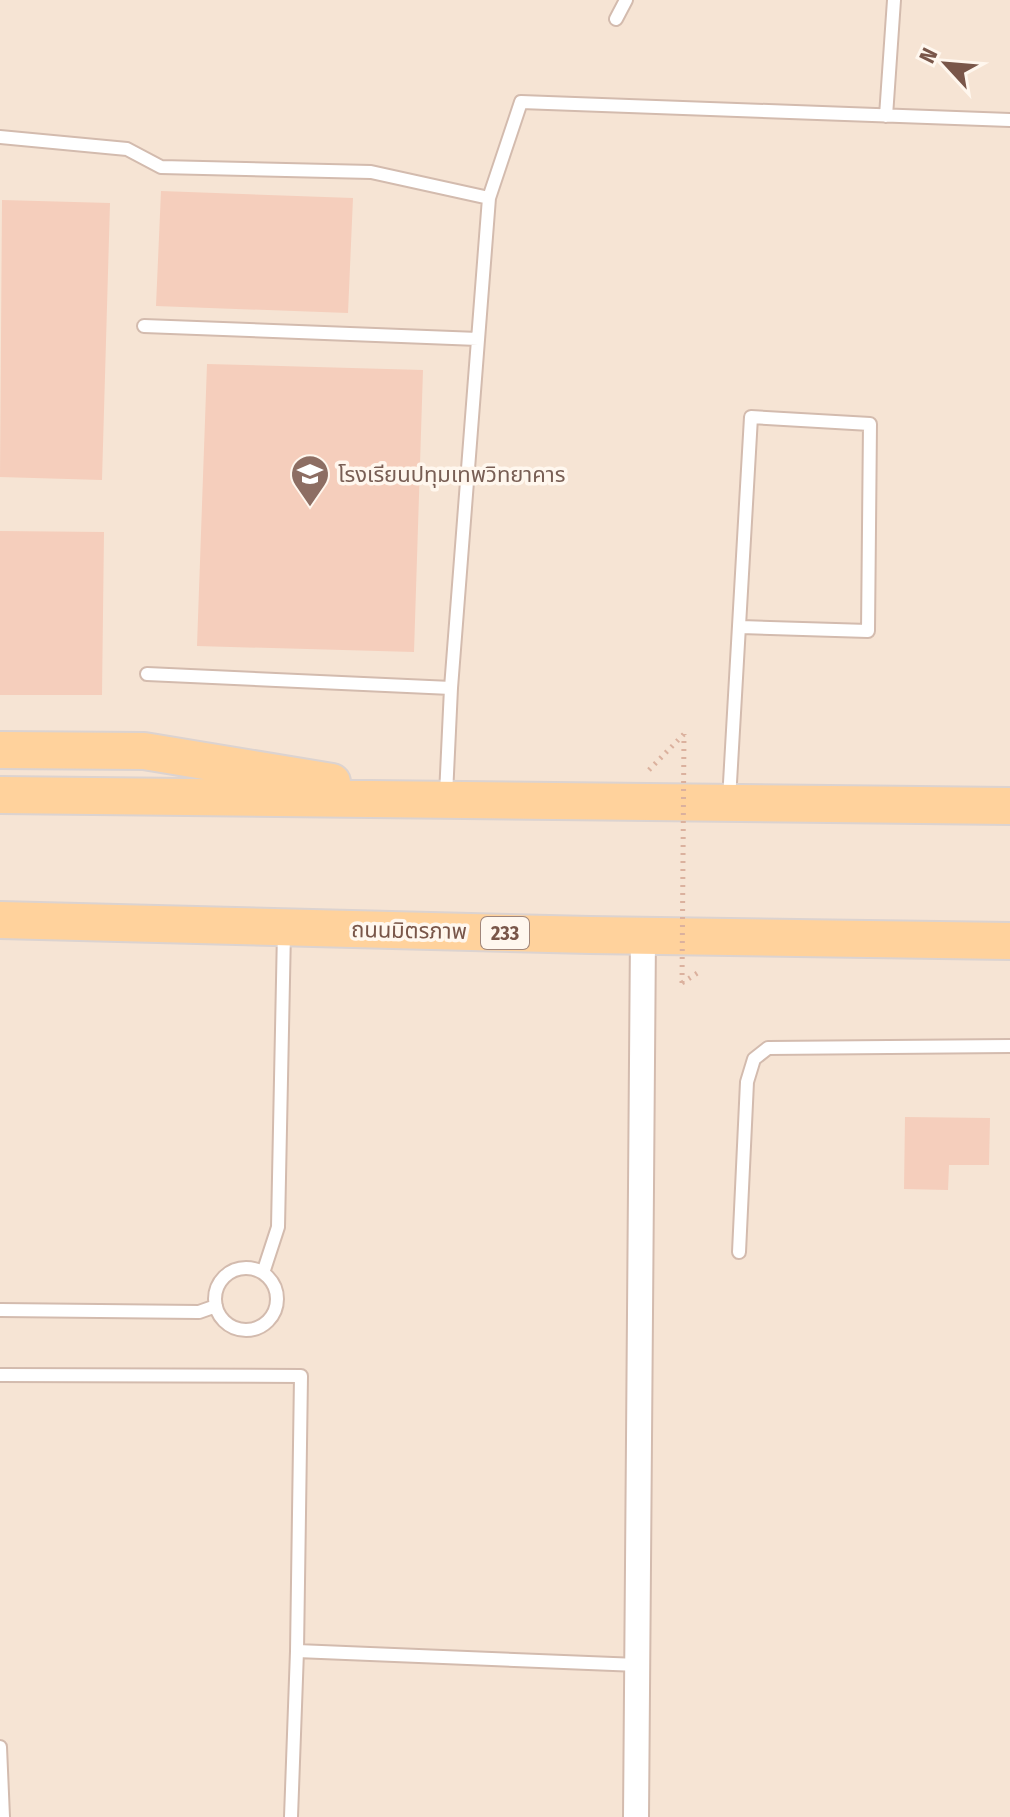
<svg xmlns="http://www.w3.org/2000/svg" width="1010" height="1817" viewBox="0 0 1010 1817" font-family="'Fira Sans Condensed','Noto Sans Thai',sans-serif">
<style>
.residential{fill:#f6e4d4}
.building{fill:#f5cebc}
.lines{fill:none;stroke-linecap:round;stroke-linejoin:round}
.service-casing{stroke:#d3bbae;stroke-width:16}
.minor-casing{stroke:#d3bbae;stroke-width:28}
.primary-casing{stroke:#dcd3d0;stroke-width:40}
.path{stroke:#dbb19e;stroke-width:5;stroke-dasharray:2 6;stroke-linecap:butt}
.service{stroke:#fff;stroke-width:12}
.minor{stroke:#fff;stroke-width:24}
.primary{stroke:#ffd29c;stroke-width:36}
.path-bridge{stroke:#dbb19e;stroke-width:5;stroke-dasharray:2 6;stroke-linecap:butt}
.labels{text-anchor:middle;stroke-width:7;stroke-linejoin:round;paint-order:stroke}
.shield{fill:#fff7ee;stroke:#a1867a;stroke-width:2}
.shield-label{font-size:20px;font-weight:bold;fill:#795649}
.education-label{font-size:22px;fill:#785e54;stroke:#fff7ee;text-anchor:start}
.street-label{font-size:22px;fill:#795649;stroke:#fff7ee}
</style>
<rect width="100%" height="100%" fill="#fef3e6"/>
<path class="residential" d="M0,0H1010V1817H0Z"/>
<path class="building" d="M161,191L353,198L348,313L156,306Z
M2,200L110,203L102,480L0,477Z
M207,364L423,370L414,652L197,646Z
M0,531L104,532L102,695H0Z
M905,1117L990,1118L989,1165H949L948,1190L904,1189Z"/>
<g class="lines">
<defs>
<path id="service" d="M616,19L626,0
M886,116L894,0
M0,137L127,149L161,167L371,172L489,198
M144,326L478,339
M147,674L451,688
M446,795L451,688L489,198L521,102L1010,120
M729,800L751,417L870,424L868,631L741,627
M739,1252L747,1082L754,1059L768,1048L1010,1046
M215 1299a31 31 0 1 1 62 0a31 31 0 1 1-62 0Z
M263,1273L278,1227L284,931
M0,1310L199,1312L216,1306
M0,1375L301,1376L297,1651L291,1817
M297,1651L638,1665
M0,1747L3,1817"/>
<path id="minor" d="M636,1817L643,935"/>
<path id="primary" d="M0,750L144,751L332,782
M0,795L1010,806
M0,920L590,935L1010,941"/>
</defs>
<use href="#service" class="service-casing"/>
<use href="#minor" class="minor-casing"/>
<use href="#primary" class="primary-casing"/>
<path class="path" d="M649,770L684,734
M682,983L702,970"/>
<use href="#service" class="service"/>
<use href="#minor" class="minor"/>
<use href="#primary" class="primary"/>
<path class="path-bridge" d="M682,983L684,734"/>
</g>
<defs>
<symbol id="school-pin" viewBox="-11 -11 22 30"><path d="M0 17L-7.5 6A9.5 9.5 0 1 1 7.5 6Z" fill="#8d6e63" stroke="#fff7ee"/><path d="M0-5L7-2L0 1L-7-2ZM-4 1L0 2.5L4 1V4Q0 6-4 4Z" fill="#fff"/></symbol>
</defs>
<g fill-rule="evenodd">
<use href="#school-pin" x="288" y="452" width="44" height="60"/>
</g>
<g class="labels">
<rect class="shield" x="481" y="917" width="48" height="32" rx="6"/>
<g class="shield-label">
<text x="505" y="940">233</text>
</g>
<g class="education-label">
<text x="338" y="482">โรงเรียนปทุมเทพวิทยาคาร</text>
</g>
<g class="street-label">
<text transform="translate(409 930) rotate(1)" y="8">ถนนมิตรภาพ</text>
</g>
</g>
<g transform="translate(946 64) rotate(296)" stroke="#fff7ee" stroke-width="6" paint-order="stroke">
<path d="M0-6L14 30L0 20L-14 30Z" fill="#795649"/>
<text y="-12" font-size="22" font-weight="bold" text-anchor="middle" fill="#795649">N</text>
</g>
</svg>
